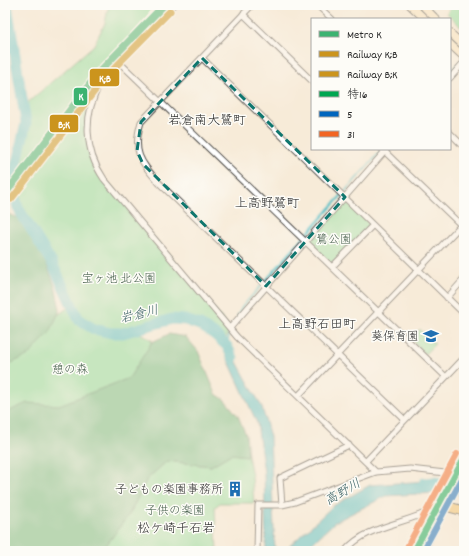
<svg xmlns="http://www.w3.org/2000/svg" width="469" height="556" viewBox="0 0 469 556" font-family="Dekko,'Klee One',sans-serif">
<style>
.green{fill:#8de0a0;stroke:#5c8666}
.forest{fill:#72be86;stroke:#4e7458}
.water{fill:#51c0c7;stroke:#3e7679}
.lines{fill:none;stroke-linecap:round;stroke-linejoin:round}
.stream{stroke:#51c0c7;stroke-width:2}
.river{stroke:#51c0c7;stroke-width:11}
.street-casing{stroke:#4a4845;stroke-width:7}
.secondary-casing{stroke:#4a4845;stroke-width:9}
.highway-casing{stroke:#4a4845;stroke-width:11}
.street{stroke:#fff;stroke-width:5}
.secondary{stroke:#fae7c3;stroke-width:7}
.highway{stroke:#f2c26a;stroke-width:9}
.bus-1-casing{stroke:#fdfcf7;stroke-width:9}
.bus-2-casing{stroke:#fdfcf7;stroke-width:9}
.bus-3-casing{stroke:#fdfcf7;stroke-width:9}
.bus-1{stroke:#00a651;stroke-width:6}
.bus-2{stroke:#0065bd;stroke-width:6}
.bus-3{stroke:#f26522;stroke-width:6}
.rail-1-casing{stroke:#fdfcf7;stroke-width:10}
.rail-2-casing{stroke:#fdfcf7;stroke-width:10}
.rail-1{stroke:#cb941d;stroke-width:7}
.rail-2{stroke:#cb941d;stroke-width:7}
.metro-1-casing{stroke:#fdfcf7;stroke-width:10}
.metro-1{stroke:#3cb371;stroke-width:7}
.marked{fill:none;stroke:#0f766e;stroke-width:3;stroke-dasharray:8 5;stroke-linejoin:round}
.labels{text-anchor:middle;stroke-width:3;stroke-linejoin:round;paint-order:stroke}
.park-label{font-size:12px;fill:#48614e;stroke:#fdfcf7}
.poi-label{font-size:12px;fill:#2b2b2b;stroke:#fdfcf7;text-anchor:end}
.neighbourhood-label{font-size:13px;fill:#2b2b2b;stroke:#fdfcf7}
.water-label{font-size:13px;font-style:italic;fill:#385f62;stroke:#fdfcf7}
.line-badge{stroke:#fdfcf7;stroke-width:1.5}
.badge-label{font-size:11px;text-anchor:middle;font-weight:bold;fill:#fff}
</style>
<rect width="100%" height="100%" fill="#fdfcf7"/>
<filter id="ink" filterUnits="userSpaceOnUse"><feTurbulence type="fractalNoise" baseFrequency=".025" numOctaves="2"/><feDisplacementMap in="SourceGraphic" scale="8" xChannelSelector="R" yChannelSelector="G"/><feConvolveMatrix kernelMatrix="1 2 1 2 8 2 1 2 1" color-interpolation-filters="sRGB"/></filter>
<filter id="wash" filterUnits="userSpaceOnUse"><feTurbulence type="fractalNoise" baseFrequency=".012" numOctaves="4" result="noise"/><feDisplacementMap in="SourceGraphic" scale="16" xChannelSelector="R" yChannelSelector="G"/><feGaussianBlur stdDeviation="0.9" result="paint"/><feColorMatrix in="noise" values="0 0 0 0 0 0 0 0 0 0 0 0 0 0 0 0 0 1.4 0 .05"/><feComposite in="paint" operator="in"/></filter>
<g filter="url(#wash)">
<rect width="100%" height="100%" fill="#f7ebd8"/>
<path class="green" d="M109,5H173L107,75L93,101L87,134L97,169L230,328L224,342C211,324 188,310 165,317C151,321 137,331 122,332C110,333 91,326 81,320L47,247L42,243L22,210L15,189L27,124L25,105L94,45L105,23Z
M452,5H464V30L447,13Z
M345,203H348L369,224V227L334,263H330L311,244V239Z
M69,307L79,324L93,332L116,336L140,333L152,340L138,376L5,433V363L51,320Z
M420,329L435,344L425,354L411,339Z
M231,454L248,456L252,476L254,503H220L215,507L217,551H102L130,513L147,479L167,461L211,466Z"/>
<path class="forest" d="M5,213L19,218L38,242L55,286L60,310L50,332L29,355L5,366Z
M169,334L186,337L198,351L216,394L225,400L238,416L246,435L248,456L231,454L211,466L167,461L147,479L130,513L102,551H5V413L27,403L59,405L129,378L152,342Z"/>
<path class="water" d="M226,342L262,407L270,437L275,551H266L264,472L257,423L225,353Z
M439,480L435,493L386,496L335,522L304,551H284L333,506L370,485Z"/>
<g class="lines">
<path class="stream" d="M450,72L463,59
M237,317L242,307L382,150
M227,345L230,330"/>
<path class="river" d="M7,5L26,123L12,184L18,208L52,263L79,320L94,329L111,333H123L172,319L185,320L200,325L214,334L227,346L233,358
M424,483L435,482L464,491"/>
</g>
</g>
<g filter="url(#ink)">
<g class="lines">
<defs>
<path id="street" d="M173,5C158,20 143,36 128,51C119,61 107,72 100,84C83,115 84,150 104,179L237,337L376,472
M252,5L141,122C132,152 140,161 159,183L405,420
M317,5L332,19
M322,9L326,5
M243,14L312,81
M202,58L464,314
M118,61L446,377
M450,78L464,62
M450,133L464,147
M382,149L464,228
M332,267L373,225
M447,298L464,279
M230,328L387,149
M299,395L464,222
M366,461L464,358
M282,505L280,478L349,445
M257,551L258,505H282L295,502L376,472L410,469L454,474
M345,551C368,524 406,525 435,508"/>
<path id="secondary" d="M410,5L425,19
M422,5L436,19
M450,33L464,46
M450,44L464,57
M445,506L464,471
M436,507L464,458"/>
<path id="highway" d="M414,551L436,507L445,506L464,511
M422,551L445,506"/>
</defs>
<use href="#street" class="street-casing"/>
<use href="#secondary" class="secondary-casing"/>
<use href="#highway" class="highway-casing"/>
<use href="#street" class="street"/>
<use href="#secondary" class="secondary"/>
<use href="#highway" class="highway"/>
<defs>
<path id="bus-1" d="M414,551L464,458"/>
<path id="bus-2" d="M423,551L464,475"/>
<path id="bus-3" d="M407,547L457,454"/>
</defs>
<use href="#bus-1" class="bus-1-casing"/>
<use href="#bus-2" class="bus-2-casing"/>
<use href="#bus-3" class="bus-3-casing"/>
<use href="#bus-1" class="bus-1"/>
<use href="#bus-2" class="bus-2"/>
<use href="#bus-3" class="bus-3"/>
<defs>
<path id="rail-1" d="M11,199L106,76L170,11"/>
<path id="rail-2" d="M11,193L100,76L157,10"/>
</defs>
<use href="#rail-1" class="rail-1-casing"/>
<use href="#rail-2" class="rail-2-casing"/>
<use href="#rail-1" class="rail-1"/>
<use href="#rail-2" class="rail-2"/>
<defs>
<path id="metro-1" d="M5,194L100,71L164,5"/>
</defs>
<use href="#metro-1" class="metro-1-casing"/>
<use href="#metro-1" class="metro-1"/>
</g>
</g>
<path d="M0 0H469V556H0ZM202,58L345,197L266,286L143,164L137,151L141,122Z" fill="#f7ebd8" fill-opacity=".55" fill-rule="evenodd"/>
<path class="marked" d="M202,58L345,197L266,286L143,164L137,151L141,122Z"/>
<defs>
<symbol id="school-bare" viewBox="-9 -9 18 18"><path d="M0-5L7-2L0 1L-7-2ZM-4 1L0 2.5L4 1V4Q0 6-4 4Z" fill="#1f6fb2" stroke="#fdfcf7" stroke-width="2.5" paint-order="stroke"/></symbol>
<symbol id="building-bare" viewBox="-9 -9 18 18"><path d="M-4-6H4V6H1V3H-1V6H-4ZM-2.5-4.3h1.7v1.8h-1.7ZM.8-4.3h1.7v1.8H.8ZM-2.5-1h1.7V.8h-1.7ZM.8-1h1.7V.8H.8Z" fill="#1f6fb2" stroke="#fdfcf7" stroke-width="2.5" paint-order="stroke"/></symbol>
</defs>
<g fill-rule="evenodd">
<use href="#school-bare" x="420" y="325" width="22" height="22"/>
<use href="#building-bare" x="224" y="478" width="22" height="22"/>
</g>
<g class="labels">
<g class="park-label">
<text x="334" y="243">鷺公園</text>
<text x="119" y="282">宝ヶ池 北公園</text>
<text x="70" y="373">憩の森</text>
<text x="175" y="514">子供の楽園</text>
</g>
<g class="poi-label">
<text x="419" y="340">葵保育園</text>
<text x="223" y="493">子どもの楽園事務所</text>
</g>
<g class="neighbourhood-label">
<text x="207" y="124">岩倉南大鷺町</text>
<text x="267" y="207">上高野鷺町</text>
<text x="317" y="328">上高野石田町</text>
<text x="176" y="532">松ケ崎千石岩</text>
</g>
<g class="water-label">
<text transform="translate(139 313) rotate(-14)" y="5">岩倉川</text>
<text transform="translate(342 491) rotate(-31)" y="5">高野川</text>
</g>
</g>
<g class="line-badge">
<rect x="89" y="68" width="31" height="19" rx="4" fill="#cb941d"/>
<rect x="73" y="87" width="15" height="19" rx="4" fill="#3cb371"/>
<rect x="49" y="114" width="30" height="19" rx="4" fill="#cb941d"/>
</g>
<g class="badge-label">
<text x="105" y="82">K;B</text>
<text x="81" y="100">K</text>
<text x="64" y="128">B;K</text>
</g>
<rect width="469" height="556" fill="none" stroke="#fdfcf7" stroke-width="20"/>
<rect x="311" y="18" width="140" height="132" fill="#fdfcf7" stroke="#a9a8a5"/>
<rect x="319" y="31" width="20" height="6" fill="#3cb371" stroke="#a9a8a5"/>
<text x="347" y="38" font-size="12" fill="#2b2b2b">Metro K</text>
<rect x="319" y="51" width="20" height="6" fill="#cb941d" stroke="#a9a8a5"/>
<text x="347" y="58" font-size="12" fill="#2b2b2b">Railway K;B</text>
<rect x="319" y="71" width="20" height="6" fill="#cb941d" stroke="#a9a8a5"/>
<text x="347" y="78" font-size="12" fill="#2b2b2b">Railway B;K</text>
<rect x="319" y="91" width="20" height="6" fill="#00a651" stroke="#a9a8a5"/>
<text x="347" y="98" font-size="12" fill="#2b2b2b">特16</text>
<rect x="319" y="111" width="20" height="6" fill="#0065bd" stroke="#a9a8a5"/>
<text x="347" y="118" font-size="12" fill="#2b2b2b">5</text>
<rect x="319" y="131" width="20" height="6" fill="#f26522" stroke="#a9a8a5"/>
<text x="347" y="138" font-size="12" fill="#2b2b2b">31</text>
</svg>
